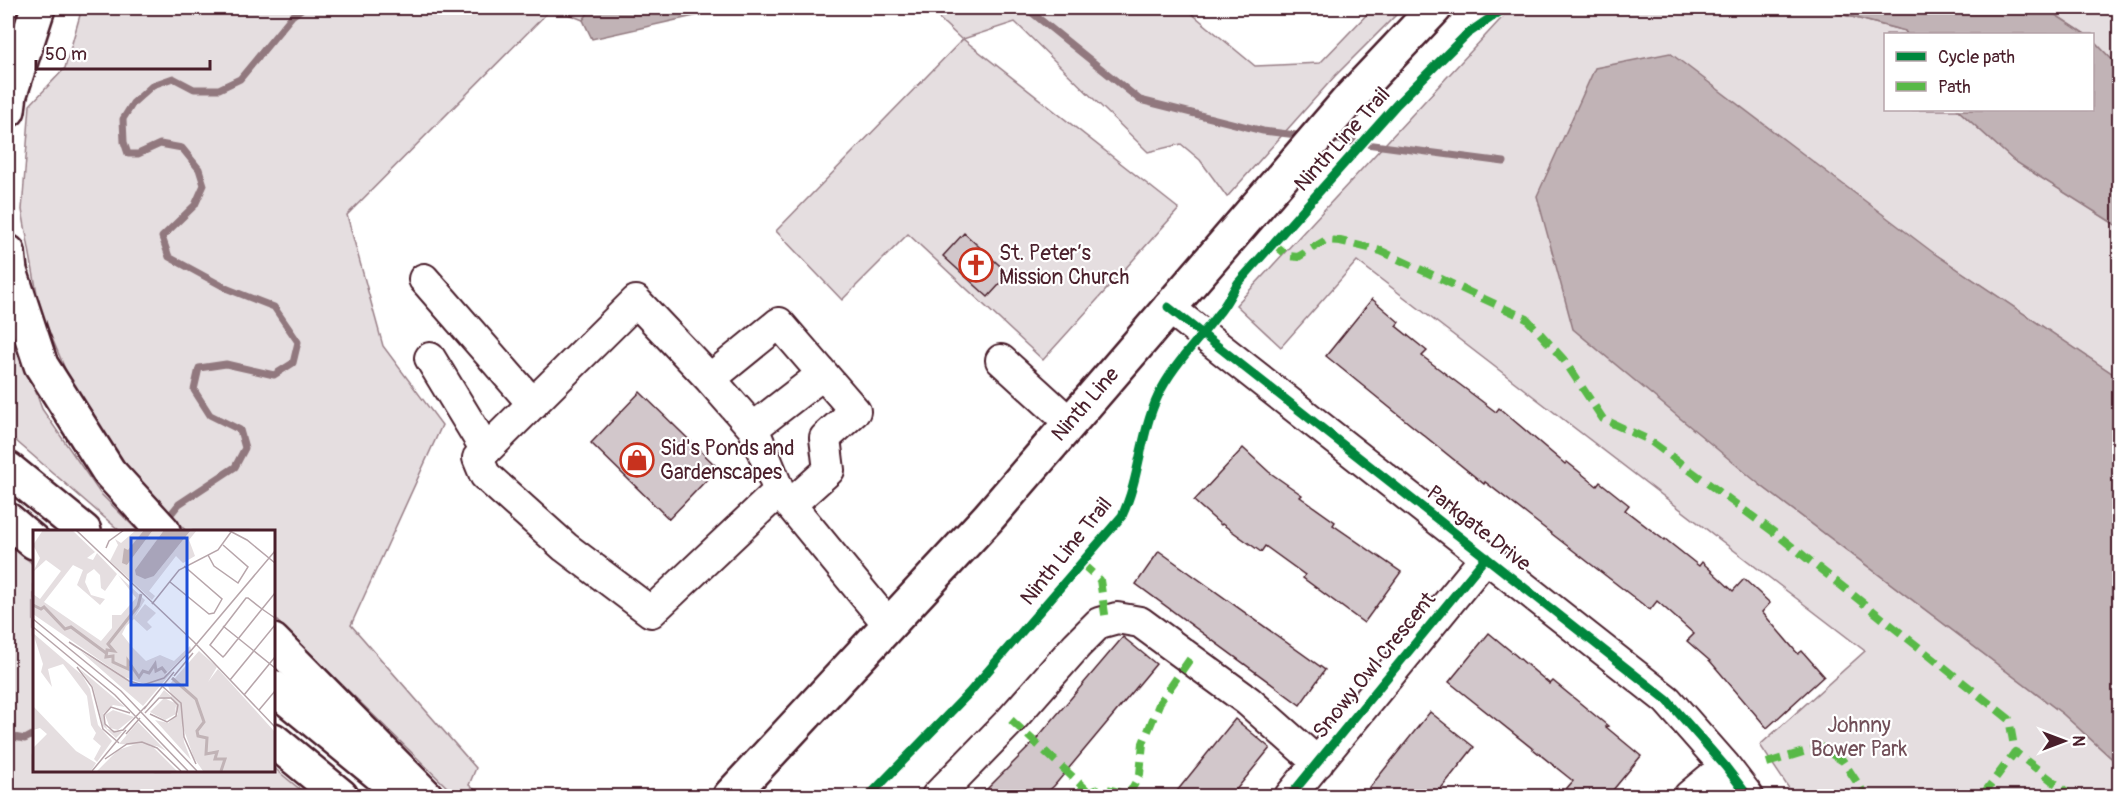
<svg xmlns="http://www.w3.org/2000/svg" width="2127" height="804" viewBox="0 0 2127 804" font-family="Pangolin,sans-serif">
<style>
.green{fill:#e5dee0;stroke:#987e86;stroke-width:1.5}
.water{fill:#c1b3b6;stroke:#91787e;stroke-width:1.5}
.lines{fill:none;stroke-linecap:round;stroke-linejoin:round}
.stream{stroke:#91787e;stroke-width:7}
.building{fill:#d2c7cb;stroke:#4a1f2b;stroke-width:1.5}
.minor-casing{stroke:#4a1f2b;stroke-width:34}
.major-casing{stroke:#4a1f2b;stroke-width:38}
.highway-casing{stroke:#4a1f2b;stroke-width:38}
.minor{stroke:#fff;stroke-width:30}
.major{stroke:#fff;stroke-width:33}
.highway{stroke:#fff;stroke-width:33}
.quiet{stroke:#58b947;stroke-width:8;stroke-dasharray:15 8;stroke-linecap:butt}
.cycleway-casing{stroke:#fff;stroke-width:13}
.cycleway{stroke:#00873e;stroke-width:9}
.labels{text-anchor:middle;stroke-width:4.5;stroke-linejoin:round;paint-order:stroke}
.street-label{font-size:21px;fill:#4a1f2b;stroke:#fff}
.poi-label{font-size:21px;fill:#4a1f2b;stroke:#fff;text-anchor:start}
.park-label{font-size:21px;fill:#714f58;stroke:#fff}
.inset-river{fill:none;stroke:#c1b3b6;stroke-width:3}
.inset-road{fill:none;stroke:#b7a5aa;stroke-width:1.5}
.view{fill:#1d4ed8;fill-opacity:0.15;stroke:#1d4ed8;stroke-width:3}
.inset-edge{fill:none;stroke:#4a1f2b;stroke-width:3}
</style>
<rect width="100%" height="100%" fill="#fff"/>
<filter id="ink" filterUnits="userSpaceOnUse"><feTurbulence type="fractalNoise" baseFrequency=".0167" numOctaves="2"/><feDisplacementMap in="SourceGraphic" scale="12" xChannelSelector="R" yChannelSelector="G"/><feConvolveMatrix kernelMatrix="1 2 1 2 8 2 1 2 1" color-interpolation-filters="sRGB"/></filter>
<g filter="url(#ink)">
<path class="green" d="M8,8H23L8,46Z
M82,8H552L347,215L383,346L442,425L351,625L476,768L469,785L482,796H456L273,617V531H186L135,477L77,397L40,310L22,210L30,105L65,68Z
M553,8H592L583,20Z
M928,8H1185L1255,66L1320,63L1373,8H1403L1335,76L1227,197L1200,160L1181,144L1148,152L1015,22L963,39L1179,209L1043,360L908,234L842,300L776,231L962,40Z
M1511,8H1825L1833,12L1905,31L1907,34H1886V110H1958L2013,160L2119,227V378L1935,254L1759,484L2063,714L2119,765V796H1794L1760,745L1865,651L1357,261L1281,347L1236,305Z
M2045,8H2119V67L2093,40L2092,34H2085Z
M8,315L42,409L100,493L138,531H120L8,434Z
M8,543L34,565V770H273V767L308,796H8Z"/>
<path class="water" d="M592,8H730L592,39L583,20Z
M1825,8H2045L2085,34H1907L1905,31L1833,12Z
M2093,40L2119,67V227L2013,160L1958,110H2092Z
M1670,53L1935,254L2119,378V765L2063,714L1759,484L1573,329L1537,196L1595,68Z"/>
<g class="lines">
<path class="stream" d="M1026,8L1140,100L1263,131L1305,136
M1328,139L1504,162
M166,520L179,504L235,467L245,448L240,430L210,415L194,390L199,368L226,364L274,375L293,363L298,342L274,307L228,289L169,257L162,237L195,205L204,185L199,169L182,148L160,144L138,154H128L124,142L123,119L133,103L153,85L173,78L194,89H219L240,79L292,16L303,8
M8,736L25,739L34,734"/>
</g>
<path class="building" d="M964,233L1009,274L988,297L943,256Z
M1372,299L1399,322L1396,326L1427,351L1422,356L1496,412L1499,408L1565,464L1567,462L1597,486L1600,482L1629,505L1625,510L1664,540L1665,539L1699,566L1702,562L1733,591L1744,579L1770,603L1762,612L1798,654L1802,651L1824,676L1767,728L1710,661L1687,641L1694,634L1657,601L1650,610L1485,482L1484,484L1326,356Z
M640,392L718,468L669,519L591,443Z
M1243,448L1269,472L1302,495L1300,497L1335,522L1333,525L1401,572L1364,623L1303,578L1305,575L1265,546L1261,552L1222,524L1221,525L1194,501Z
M1159,551L1325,670L1300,705L1136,584Z
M1489,633L1550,684L1553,681L1608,726L1606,727L1641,756L1608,796H1560L1573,781L1449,682Z
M1123,637L1156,664L1054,786L1043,796H980L1032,744Z
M1430,712L1474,747L1435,796H1363Z
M1235,719L1270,748L1231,796H1173Z"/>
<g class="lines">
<defs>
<path id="minor" d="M424,279L533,404
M1168,307L1667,700L1725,766L1748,796
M430,358L486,450
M1001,360L1069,422
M710,379L779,323L855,411L825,438L829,470L790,505
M753,428L823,374
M779,491L651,612L565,547L485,475L478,458L636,301L710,379L753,428L779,491L889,625
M937,796L1011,720L1077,645L1099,623L1117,618L1140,622L1248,701L1318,763
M1290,796L1486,557
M1689,796L1725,766"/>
<path id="major" d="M8,469L84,531
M8,520L34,542
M273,687L406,796
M273,740L341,796
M730,796L988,518L1352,96L1435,8"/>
<path id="highway" d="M8,110L10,94L38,8
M8,252L10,271L41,365L109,472L163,531
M273,641L426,796"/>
</defs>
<use href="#minor" class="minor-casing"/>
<use href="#major" class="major-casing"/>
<use href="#highway" class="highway-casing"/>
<use href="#minor" class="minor"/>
<use href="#major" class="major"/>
<use href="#highway" class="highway"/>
<path class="quiet" d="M1273,243L1288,256L1298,257L1326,240L1340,241L1381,251L1527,319L1564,360L1603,419L1649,440L1775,533L2009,719L2015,752
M1081,563L1100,580L1106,621
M1011,720L1090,793V796
M1767,763L1820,747L1843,761L1866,796
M1087,796C1098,784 1114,789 1126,796
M1128,796L1140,774L1143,743L1160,702L1190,659
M1982,796L2015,752L2072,796"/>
<defs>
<path id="cycleway" d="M1168,307L1667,700L1725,766L1748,796
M869,796L969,693L1122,516C1140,478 1140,434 1158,396C1172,366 1198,341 1218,314C1226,305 1231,293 1238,283L1397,104L1467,34L1505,8
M1290,796L1486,557"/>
</defs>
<use href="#cycleway" class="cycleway-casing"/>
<use href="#cycleway" class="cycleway"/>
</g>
</g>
<defs>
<symbol id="church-ring" viewBox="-11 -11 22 22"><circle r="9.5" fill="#fff" stroke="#c8321e" stroke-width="1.5"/><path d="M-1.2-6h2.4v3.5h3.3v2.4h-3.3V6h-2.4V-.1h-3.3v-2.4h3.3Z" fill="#c8321e"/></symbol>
<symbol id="shop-ring" viewBox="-11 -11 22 22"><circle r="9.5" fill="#fff" stroke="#c8321e" stroke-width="1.5"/><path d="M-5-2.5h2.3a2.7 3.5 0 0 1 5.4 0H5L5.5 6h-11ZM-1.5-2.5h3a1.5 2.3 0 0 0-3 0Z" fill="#c8321e"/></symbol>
</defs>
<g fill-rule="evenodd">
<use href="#church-ring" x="957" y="246" width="38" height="38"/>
<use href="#shop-ring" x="618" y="441" width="38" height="38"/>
</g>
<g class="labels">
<g class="street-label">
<text transform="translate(1342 139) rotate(-48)" y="7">Ninth Line Trail</text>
<text transform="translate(1085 404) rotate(-49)" y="7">Ninth Line</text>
<text transform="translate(1479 528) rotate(38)" y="7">Parkgate Drive</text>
<text transform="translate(1066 551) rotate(-51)" y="7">Ninth Line Trail</text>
<text transform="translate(1374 665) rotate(-51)" y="7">Snowy Owl Crescent</text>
</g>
<g class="poi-label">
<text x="999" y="260">St. Peter’s<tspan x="999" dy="24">Mission Church</tspan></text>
<text x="660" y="455">Sid's Ponds and<tspan x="660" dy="24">Gardenscapes</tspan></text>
</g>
<g class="park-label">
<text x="1859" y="732">Johnny<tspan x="1859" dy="24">Bower Park</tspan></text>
</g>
</g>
<g transform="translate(33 530)">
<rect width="242" height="242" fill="#fff"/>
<path d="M10,0H39L62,22L54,28L60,30L64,23L84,44L72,61L68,58L67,45L61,39L54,44L52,52L58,65L72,69L67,75L44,55L50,40L40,35L11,72L68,111L79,98V85H88L103,68L85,45L112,70L101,88L112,74L123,83L114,92L119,97L114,101L101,89L93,96L89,104L99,117L113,131L127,125L141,131L157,116L158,119L131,146L112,154L91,147L0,84V64L7,69L28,41L13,30L0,42L7,28L0,15ZM103,0H111L95,21L91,18L94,35L120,0H131L116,21L121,46L158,0H164L156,10L162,26L150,33L143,26L116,61L122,66L119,70L77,31L85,15L82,9L88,13ZM0,103L49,145L57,159L65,195L79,211L64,232L61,229L68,216L60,209L63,203L58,195L54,166L30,134L15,139L19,157L8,142L10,134ZM47,121L103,155L139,142L110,176ZM166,121L184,137L175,152L185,139L241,201V241H170L161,228L135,156ZM47,139L92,177L80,175L70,184L74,199L89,202L83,208L70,196L60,157ZM131,160L146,173L151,212L158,230L122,190L135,193L145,184L140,168L126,167ZM131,168L142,173L143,184L132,190L117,182ZM0,176L43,221L63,233L58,241H0V218L14,204L7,198L0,200ZM80,180L101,187L85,200L77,198L72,185ZM105,192L133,221L124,216L86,214ZM106,213L120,217L144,241H64L85,220Z" fill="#e5dee0"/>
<path d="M111,0H120L94,35L89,33L91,18L95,20ZM131,0H158L121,46L112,49L103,45L102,40Z" fill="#c1b3b6"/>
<path class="inset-river" d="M108,64L105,76L75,114L81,121L74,120L73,127L80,126V132L95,139V131L106,147L110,141L116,143L122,134L123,141L129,138L133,143M0,75L8,79L11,77L32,99L38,97L73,123M139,148L163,169L171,192L164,201L165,206L174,208L173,224L184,222L182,229H192L188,241"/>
<path class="inset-road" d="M43,0L161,112L242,197M195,0L214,10L242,33M73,18L76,11L91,0M175,25L181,36L205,53L215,37L190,15M137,52L176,84L181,83L189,69L151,36M242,63L229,79L205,109L204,110L192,125L190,127L177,115L213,68H215L229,79L242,88M119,74L146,40L185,20L198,2M0,89L88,161L164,241M190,96L242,138M0,97L82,165L155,241M36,112L96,151L110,155L131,148L158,120M156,123L242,21M44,137L59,157L70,199L86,213M141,146L160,123M197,150L242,95M129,156L148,173L151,207L163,234M211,165L242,127M111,179L141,142M226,180L242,161M97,183L78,177L71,185L72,194L81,202L90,200L113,176M112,183L126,168H138L145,175L143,186L134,192L117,184M93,204L107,188M72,229L94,214L109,212L124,218L148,241M59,241L93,200"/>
<path class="view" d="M98,8H154V155H98Z"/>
<rect width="242" height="242" class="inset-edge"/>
</g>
<rect width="2127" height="804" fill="none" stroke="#fff" stroke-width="30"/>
<rect x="15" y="15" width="2097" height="774" fill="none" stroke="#4a1f2b" stroke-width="2" filter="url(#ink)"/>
<rect x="1884" y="33" width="210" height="78" fill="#ffffff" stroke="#b7a5aa" stroke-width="1.5"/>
<rect x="1896" y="52" width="30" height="9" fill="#00873e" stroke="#b7a5aa" stroke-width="1.5"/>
<text x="1938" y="63" font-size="18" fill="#4a1f2b">Cycle path</text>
<rect x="1896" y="82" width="30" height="9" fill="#58b947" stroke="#b7a5aa" stroke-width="1.5"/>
<text x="1938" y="93" font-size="18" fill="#4a1f2b">Path</text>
<g transform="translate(2064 741) rotate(90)" stroke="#ffffff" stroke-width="4.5" paint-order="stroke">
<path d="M0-4.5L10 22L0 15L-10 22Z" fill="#4a1f2b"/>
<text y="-9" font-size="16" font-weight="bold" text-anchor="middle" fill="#4a1f2b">N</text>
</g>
<path d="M36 60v9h174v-9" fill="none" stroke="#4a1f2b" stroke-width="3"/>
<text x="45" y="60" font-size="18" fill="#4a1f2b" stroke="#ffffff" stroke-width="4.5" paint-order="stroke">50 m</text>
</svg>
